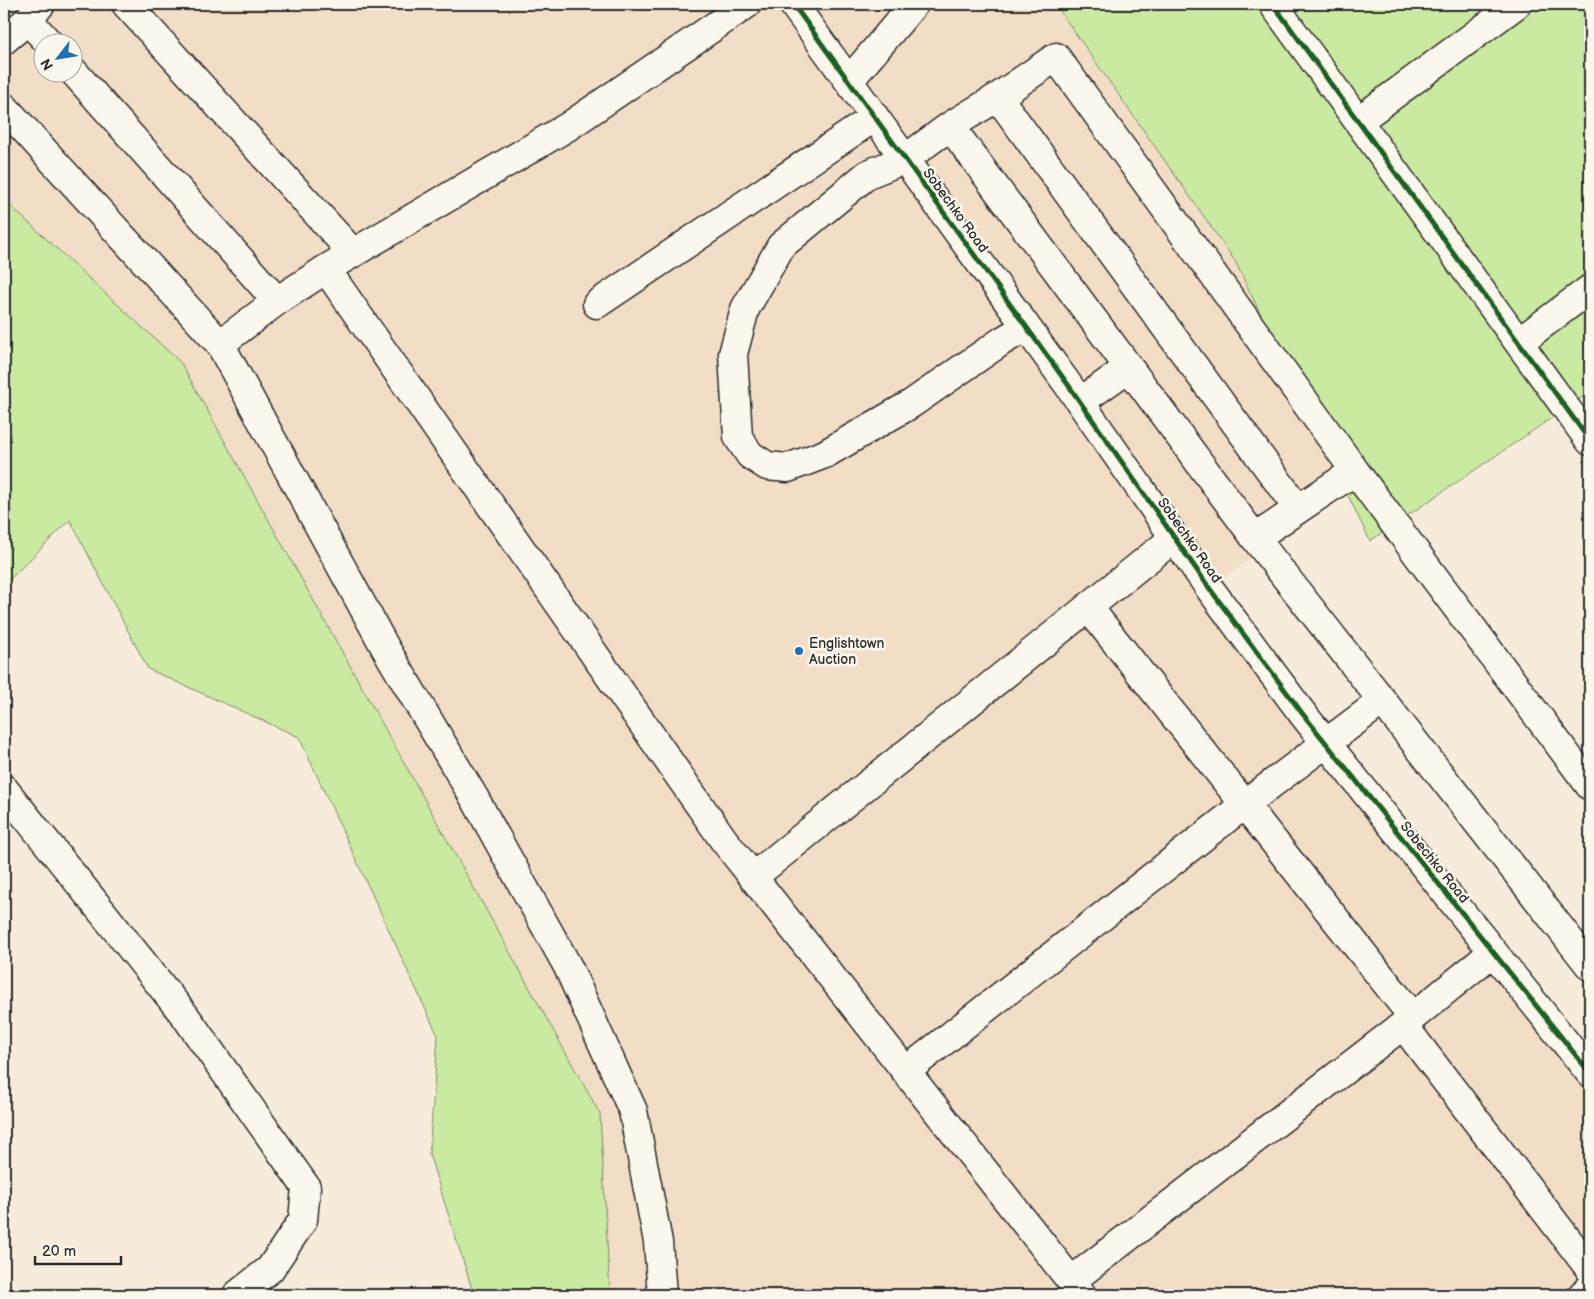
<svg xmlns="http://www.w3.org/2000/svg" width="1594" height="1299" viewBox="0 0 1594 1299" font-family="'Balsamiq Sans',sans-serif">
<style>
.built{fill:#f2ddc6;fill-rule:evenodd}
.green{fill:#cae9a1;stroke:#7a8a66}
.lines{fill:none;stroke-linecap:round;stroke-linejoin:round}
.minor-casing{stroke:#2b2b2b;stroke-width:31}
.minor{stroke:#fbf7ec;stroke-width:28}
.cycleway-casing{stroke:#fbf7ec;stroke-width:8}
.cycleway{stroke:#1b5e20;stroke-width:5}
.poi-dot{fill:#1f6fb2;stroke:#fbf7ec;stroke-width:2}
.labels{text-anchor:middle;stroke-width:5;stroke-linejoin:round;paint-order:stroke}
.street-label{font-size:14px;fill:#2b2b2b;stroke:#fbf7ec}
.poi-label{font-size:14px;fill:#2b2b2b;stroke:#fbf7ec;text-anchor:start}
</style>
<rect width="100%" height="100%" fill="#f7ebdb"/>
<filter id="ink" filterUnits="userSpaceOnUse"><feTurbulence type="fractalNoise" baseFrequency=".02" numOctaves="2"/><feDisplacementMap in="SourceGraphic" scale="10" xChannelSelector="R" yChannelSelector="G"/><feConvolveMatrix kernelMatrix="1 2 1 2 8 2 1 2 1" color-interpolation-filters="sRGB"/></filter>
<g filter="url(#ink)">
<path class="built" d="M4,4H1055L1235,261L1344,486L1210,589L1590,1073V1295H610L600,1114L181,363L4,200ZM42,42H72V72H42Z"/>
<path class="green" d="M1055,4H1590V392L1370,541L1235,261Z
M4,200L181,363L600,1114L610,1295H474L429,1154L438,1036L299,737L148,669L70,520L8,581L4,579Z"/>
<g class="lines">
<defs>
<path id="minor" d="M41,4L28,20L48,42
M126,4L353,253
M793,4L1069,386L1210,589L1302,713L1590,1073
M1273,4L1590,441
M4,40L28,20
M72,70L277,301
M849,81L914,4
M998,97L1298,509
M4,107L220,344
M1358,121L1517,4
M950,126L905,159L868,174L781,246L745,309L733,354L738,437L750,455L767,466L788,468L825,454L911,404L1002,341L1026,327
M326,269L569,126L747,4
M597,304L875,117
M1519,342L1590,289
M1080,402L1128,368
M1255,538L950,126L998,97L1056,57L1355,471
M1088,607L1413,1017
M1590,786L1355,471L1255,538L1590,966
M4,789L186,1017L306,1187L303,1220L270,1269L237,1295
M753,877L1174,538
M1403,1025L1590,1269
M906,1071L1245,804L1382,701
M1071,1281L1403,1025L1493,952
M662,1295L658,1242L633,1111L568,967L475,799L386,649L220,344L277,301L326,269L723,839L1082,1295
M1582,1295L1590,1288"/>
</defs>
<use href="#minor" class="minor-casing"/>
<use href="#minor" class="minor"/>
<defs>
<path id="cycleway" d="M793,4L1069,386L1210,589L1302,713L1590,1073
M1273,4L1590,441"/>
</defs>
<use href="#cycleway" class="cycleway-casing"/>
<use href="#cycleway" class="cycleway"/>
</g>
</g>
<circle class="poi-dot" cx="799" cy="651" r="5"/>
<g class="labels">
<g class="street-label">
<text transform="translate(956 210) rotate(54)" y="5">Sobechko Road</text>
<text transform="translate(1190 540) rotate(55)" y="5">Sobechko Road</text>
<text transform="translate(1435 862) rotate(51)" y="5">Sobechko Road</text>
</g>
<g class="poi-label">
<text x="809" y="648">Englishtown<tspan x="809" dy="16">Auction</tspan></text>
</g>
</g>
<rect width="1594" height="1299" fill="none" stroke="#fbf7ec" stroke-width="20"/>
<rect x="10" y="10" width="1574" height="1279" fill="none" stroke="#2b2b2b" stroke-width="2" filter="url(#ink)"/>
<g transform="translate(58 58) rotate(239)"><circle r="24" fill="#fbf7ec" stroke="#a8a59f"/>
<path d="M0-4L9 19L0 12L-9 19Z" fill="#1f6fb2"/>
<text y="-8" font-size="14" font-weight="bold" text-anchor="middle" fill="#2b2b2b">N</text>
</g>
<path d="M35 1256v8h86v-8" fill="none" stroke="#2b2b2b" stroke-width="2.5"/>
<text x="42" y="1256" font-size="15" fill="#2b2b2b" stroke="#fbf7ec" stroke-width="4" paint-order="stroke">20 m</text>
</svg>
